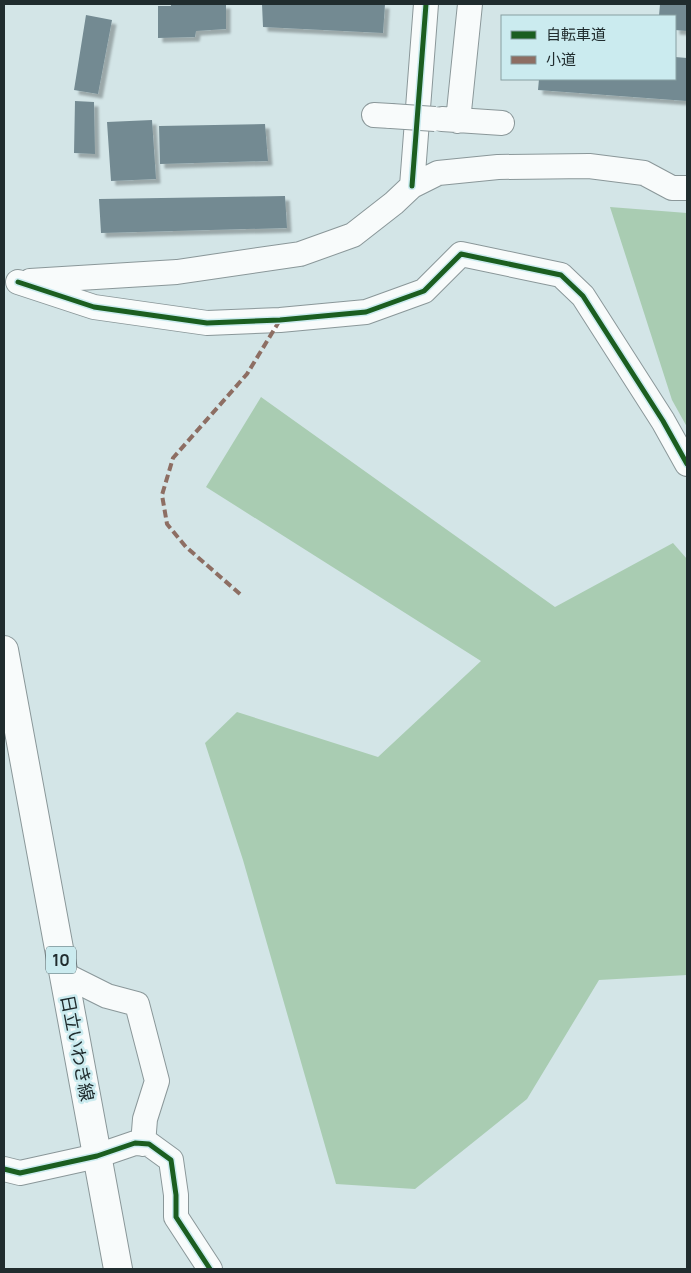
<svg xmlns="http://www.w3.org/2000/svg" width="691" height="1273" viewBox="0 0 691 1273" font-family="Manrope,'Noto Sans JP',sans-serif">
<style>
.forest{fill:#a9ccb2}
.building{fill:#738a92;filter:url(#shadow)}
.lines{fill:none;stroke-linecap:round;stroke-linejoin:round}
.minor-casing{stroke:#8a9799;stroke-width:26}
.major-casing{stroke:#8a9799;stroke-width:30}
.minor{stroke:#f8fbfb;stroke-width:24}
.major{stroke:#f8fbfb;stroke-width:28}
.minor-bridge-casing{stroke:#8a9799;stroke-width:26;stroke-linecap:butt}
.minor-bridge{stroke:#f8fbfb;stroke-width:24}
.quiet{stroke:#8d6e63;stroke-width:4;stroke-dasharray:8 4;stroke-linecap:butt}
.cycleway-casing{stroke:#cbebef;stroke-width:8}
.cycleway{stroke:#1b5e20;stroke-width:5}
.labels{text-anchor:middle;stroke-width:5;stroke-linejoin:round;paint-order:stroke}
.shield{fill:#cbebef;stroke:#536568;stroke-width:1}
.shield-label{font-size:16px;font-weight:bold;fill:#202c2e}
.street-label{font-size:18px;fill:#202c2e;stroke:#cbebef}
</style>
<defs>
<filter id="shadow"><feDropShadow dx="4.5" dy="4.5" stdDeviation="1" flood-color="#0004"/></filter>
</defs>
<rect width="100%" height="100%" fill="#d3e5e7"/>
<path class="forest" d="M610,207L687,213V427L672,400Z
M261,397L555,607L673,543L687,559V975L599,980L527,1099L415,1189L336,1184L243,860L205,743L237,712L378,757L481,661L206,487Z"/>
<path class="building" d="M171,4H226V29L196,31L195,37L158,38V6H171Z
M262,4H385L383,33L263,27Z
M660,4H687V31L675,30V16H659Z
M86,15L112,20L98,94L74,90Z
M675,57L687,58V101L538,90L539,79H675Z
M75,101L94,102L95,154L74,153Z
M152,120L156,179L111,181L107,122Z
M265,124L268,161L160,164L159,126Z
M285,196L287,228L101,233L99,199Z"/>
<g class="lines">
<defs>
<path id="minor" d="M374,115L391,116
M442,119L502,123
M458,121L470,4
M412,186L426,4
M30,281L177,272L300,254L353,235L394,203L412,186L438,173L498,167L589,166L644,173L672,188H687
M18,282L94,307L207,323L280,320L366,312L424,291L461,254L561,275L583,296L663,421L687,464
M63,974L107,996L137,1004L157,1081L145,1119L143,1144
M4,1169L20,1173L97,1156L135,1143L149,1144L171,1160L176,1195V1217L210,1269"/>
<path id="major" d="M4,650L118,1269"/>
</defs>
<use href="#minor" class="minor-casing"/>
<use href="#major" class="major-casing"/>
<use href="#minor" class="minor"/>
<use href="#major" class="major"/>
<defs>
<path id="minor-bridge" d="M391,116L435,119"/>
</defs>
<use href="#minor-bridge" class="minor-bridge-casing"/>
<use href="#minor-bridge" class="minor-bridge"/>
<path class="quiet" d="M240,594L186,547L167,524L162,495L173,458L247,374L280,320"/>
<defs>
<path id="cycleway" d="M412,186L426,4
M18,282L94,307L207,323L280,320L366,312L424,291L461,254L561,275L583,296L663,421L687,464
M4,1169L20,1173L97,1156L135,1143L149,1144L171,1160L176,1195V1217L210,1269"/>
</defs>
<use href="#cycleway" class="cycleway-casing"/>
<use href="#cycleway" class="cycleway"/>
</g>
<g class="labels">
<rect class="shield" x="46" y="946.5" width="30" height="27" rx="4"/>
<g class="shield-label">
<text x="61" y="966">10</text>
</g>
<g class="street-label">
<text transform="translate(77 1048) rotate(79)" y="6">日立いわき線</text>
</g>
</g>
<rect width="691" height="1273" fill="none" stroke="#202c2e" stroke-width="10"/>
<rect x="501" y="15" width="175" height="65" fill="#cbebef" stroke="#879fa2"/>
<rect x="511" y="31" width="25" height="8" fill="#1b5e20" stroke="#879fa2"/>
<text x="546" y="40" font-size="15" fill="#202c2e">自転車道</text>
<rect x="511" y="56" width="25" height="8" fill="#8d6e63" stroke="#879fa2"/>
<text x="546" y="65" font-size="15" fill="#202c2e">小道</text>
</svg>
